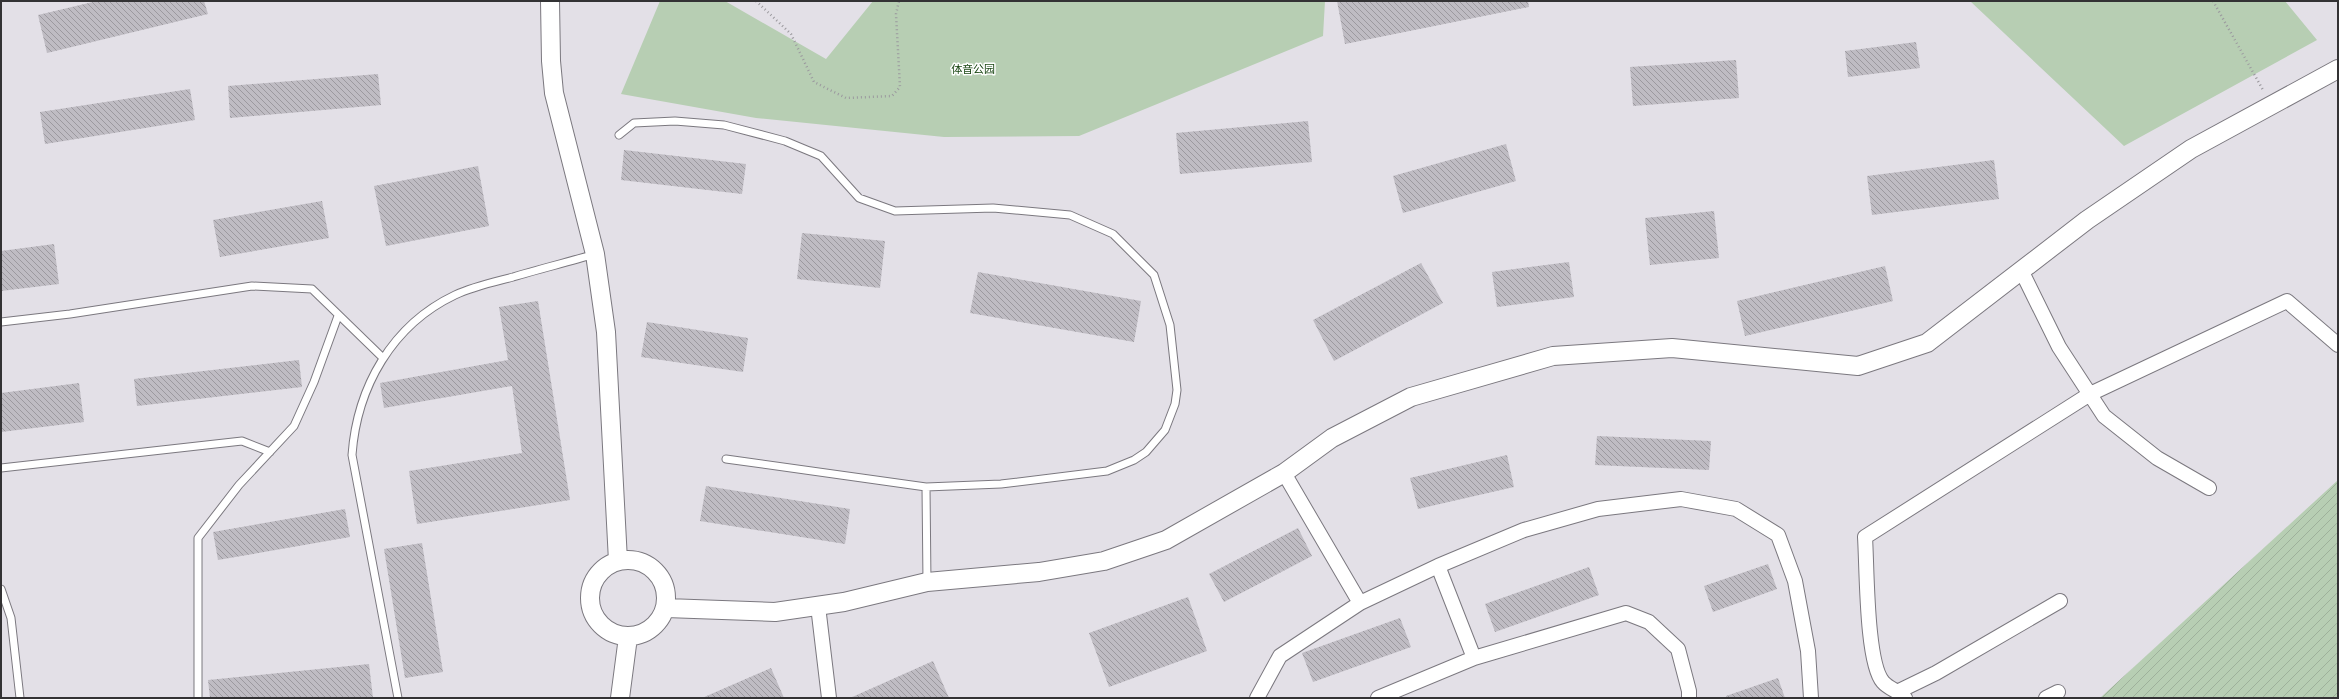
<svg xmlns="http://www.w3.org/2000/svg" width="2339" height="699" viewBox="0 0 2339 699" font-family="'Space Grotesk','Noto Sans SC',sans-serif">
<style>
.park{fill:#b7ceb3}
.garden{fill:url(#garden-furrows)}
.building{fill:url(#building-back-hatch)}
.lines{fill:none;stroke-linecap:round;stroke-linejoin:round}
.service-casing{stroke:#7b787f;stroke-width:9}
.minor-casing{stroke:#7b787f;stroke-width:16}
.tertiary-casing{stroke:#7b787f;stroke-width:20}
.path{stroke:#9b999e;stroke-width:2.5;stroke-dasharray:1 3;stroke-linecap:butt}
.service{stroke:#fff;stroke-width:7}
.minor{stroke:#fff;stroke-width:14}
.tertiary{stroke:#fff;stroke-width:18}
.labels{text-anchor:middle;stroke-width:3;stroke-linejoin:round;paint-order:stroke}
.park-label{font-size:11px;fill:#184512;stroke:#fff}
</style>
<defs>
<pattern id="garden-furrows" width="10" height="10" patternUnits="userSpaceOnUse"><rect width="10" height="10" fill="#b7ceb3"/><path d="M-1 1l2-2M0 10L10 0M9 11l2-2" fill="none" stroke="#9eb19b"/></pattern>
<pattern id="building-back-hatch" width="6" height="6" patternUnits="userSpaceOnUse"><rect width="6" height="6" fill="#bfbcc3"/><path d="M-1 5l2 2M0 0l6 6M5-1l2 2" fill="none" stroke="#9c999f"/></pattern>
</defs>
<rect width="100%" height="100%" fill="#e3e0e7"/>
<path class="park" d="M660,1H725L826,59L873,1H1325L1323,36L1079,136L944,137L756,118L621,94Z
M1970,1H2285L2317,40L2124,146Z"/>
<path class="garden" d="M2338,480V698H2100Z"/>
<path class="building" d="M97,1H204L208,14L47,53L38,15Z
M1337,1H1528L1529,7L1345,44Z
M1916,42L1920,68L1848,77L1845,51Z
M1736,60L1739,98L1633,106L1630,67Z
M378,74L381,105L230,118L228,86Z
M190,89L195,120L45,144L40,112Z
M1308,121L1312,162L1180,174L1176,133Z
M1506,144L1516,181L1403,213L1393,176Z
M624,150L746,164L742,194L621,180Z
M1994,160L1999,199L1872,215L1867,176Z
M478,166L489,226L386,246L374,186Z
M322,201L329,238L220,257L213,220Z
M1714,211L1719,258L1650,265L1645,218Z
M802,233L885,241L880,288L797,279Z
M54,244L59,284L1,291V251Z
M1569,262L1574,297L1497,307L1492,272Z
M1421,263L1443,303L1334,361L1313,320Z
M1885,266L1893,301L1745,336L1737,301Z
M978,272L1141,301L1134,342L970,313Z
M538,301L570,500L417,524L409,471L522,453L512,386L384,408L380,383L508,360L499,307Z
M647,322L748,338L743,372L641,357Z
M299,360L302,387L137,406L134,379Z
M79,383L84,422L1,432V393Z
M1597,436L1711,441L1709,470L1595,465Z
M1507,455L1514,487L1418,509L1410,478Z
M706,486L850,509L845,544L700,521Z
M345,509L350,537L218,560L213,532Z
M1298,528L1312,556L1224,602L1209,574Z
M422,543L443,672L405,678L384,549Z
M1768,564L1777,589L1713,612L1704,586Z
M1589,567L1599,595L1495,632L1485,604Z
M1188,597L1207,651L1109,687L1089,633Z
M1400,618L1411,647L1313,682L1302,653Z
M933,661L949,698H850Z
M369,664L373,698H210L208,680Z
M771,668L784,698H702Z
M1778,678L1785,698H1726V696Z"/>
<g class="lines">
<defs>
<path id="service" d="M619,135L634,123L675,121L724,125L785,141L821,156L859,198L895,211L993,208L1070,215L1113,234L1154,275L1170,325L1177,390L1175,404L1165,430L1146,452L1134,460L1107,471L1001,484L926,487L927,582
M1,322L70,314L252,286L312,289L383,358
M726,459L926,487
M1,468L242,441L270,452
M1,589L11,618L20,698
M198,698V538L239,485L294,426L314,382L338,316
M398,698L352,455C357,387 392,325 455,295C474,286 494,282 513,277C540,269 568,262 595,254"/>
<path id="minor" d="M2021,270L2059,347L2104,416L2157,458L2209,488
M1284,473L1360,603
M1438,566L1474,658
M818,606L829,698
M1899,691L1936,673L2060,601
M1257,698L1280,656L1360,603L1438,566L1524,530L1598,509L1681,499L1736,509L1778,535L1795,581L1808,651L1811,698
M1378,698L1474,658L1626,613L1649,622L1678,649L1689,691V698
M1905,698C1899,691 1889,689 1883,682C1866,663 1867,566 1865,537L2090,394L2287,301L2338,345
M2046,698L2058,692"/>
<path id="tertiary" d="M550,1L551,61L554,93L595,254L606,332L618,561
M590 598a38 38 0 1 1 76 0a38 38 0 1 1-76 0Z
M666,608L775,612L844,602L927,582L1039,572L1104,561L1166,540L1284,473L1332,438L1411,397L1553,356L1672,348L1858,366L1927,343L2087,220L2191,149L2338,69
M620,698L628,637"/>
</defs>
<use href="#service" class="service-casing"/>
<use href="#minor" class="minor-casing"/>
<use href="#tertiary" class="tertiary-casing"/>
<path class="path" d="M756,1L791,34L814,82L846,98L892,96L900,87L896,14L899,1
M2213,1L2263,90"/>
<use href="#service" class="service"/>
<use href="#minor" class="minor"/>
<use href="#tertiary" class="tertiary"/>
</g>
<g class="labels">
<g class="park-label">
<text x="973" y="73">体音公园</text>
</g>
</g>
<rect width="2339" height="699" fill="none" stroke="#333234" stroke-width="4"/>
</svg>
